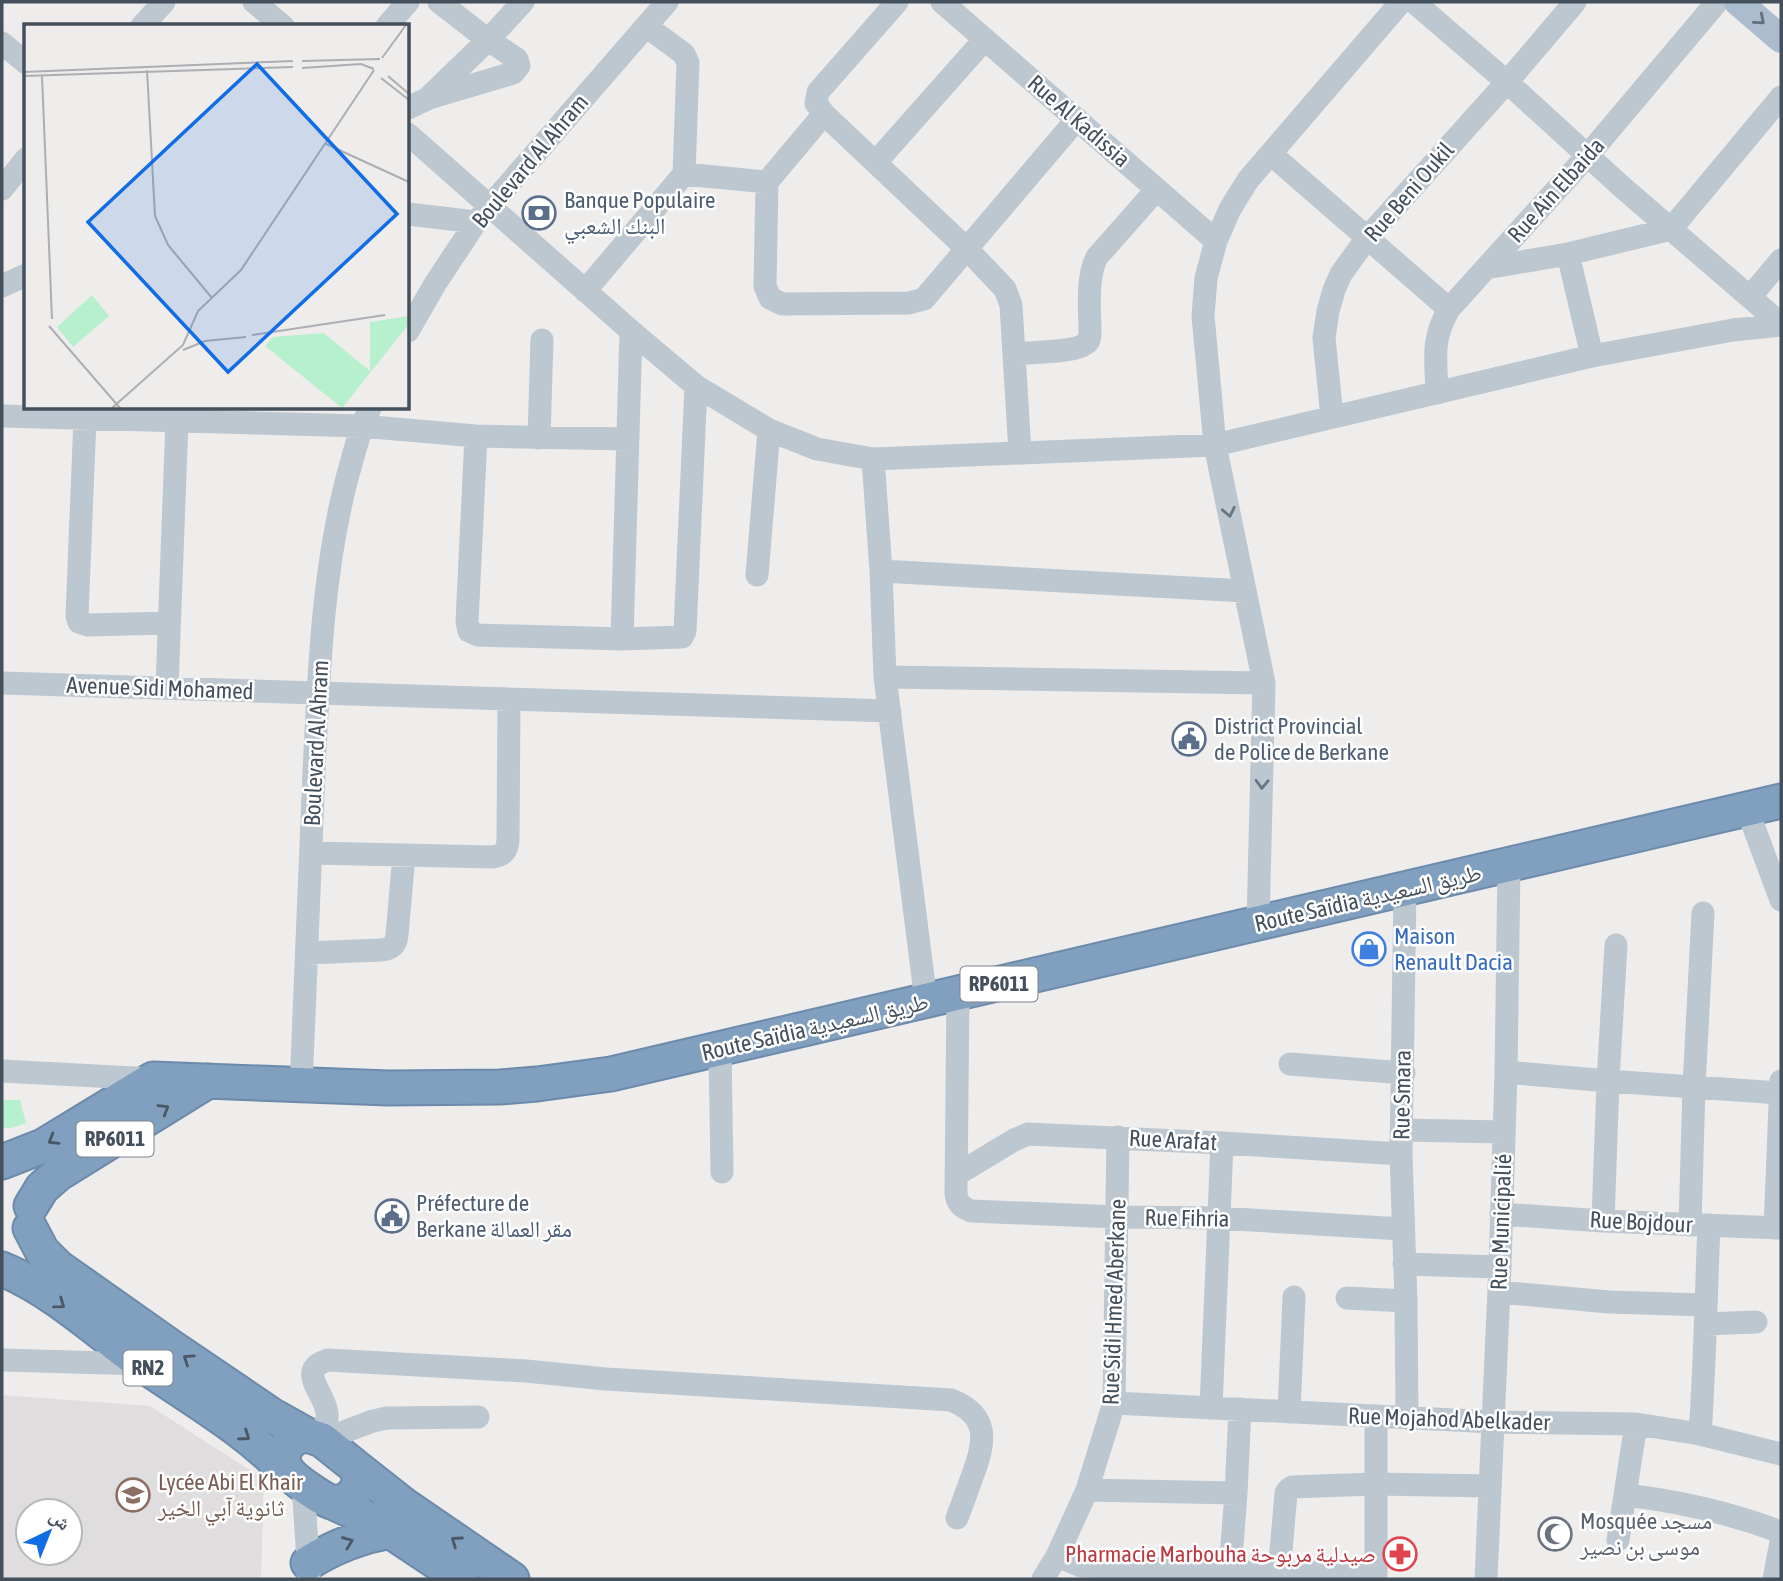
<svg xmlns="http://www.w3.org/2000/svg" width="1783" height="1581" viewBox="0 0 1783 1581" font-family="'Asap Condensed','Noto Naskh Arabic',sans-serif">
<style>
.education{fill:#e0ddde;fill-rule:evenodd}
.green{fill:#b7f0cd}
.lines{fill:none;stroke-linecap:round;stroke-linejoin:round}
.highway-casing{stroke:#6c8aaa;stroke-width:37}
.minor{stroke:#bcc7d0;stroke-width:23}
.major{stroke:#aabccd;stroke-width:28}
.highway{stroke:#819fbe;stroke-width:33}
.oneway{stroke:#63707d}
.oneway2{stroke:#68747e}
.oneway3{stroke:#4a5865}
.labels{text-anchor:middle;stroke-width:5;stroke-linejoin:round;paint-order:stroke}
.shield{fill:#fff;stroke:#7c848c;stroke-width:2}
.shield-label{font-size:21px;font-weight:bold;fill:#44505b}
.street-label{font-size:23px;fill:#44505b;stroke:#fff}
.service-label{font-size:23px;fill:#4e5e75;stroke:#fff;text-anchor:start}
.shop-label{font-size:23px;fill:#366cbe;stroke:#fff;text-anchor:start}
.education-label{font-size:23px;fill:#785e54;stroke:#fff;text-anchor:start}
.worship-label{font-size:23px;fill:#5b616d;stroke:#fff;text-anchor:start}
.health-label{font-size:23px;fill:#be3a42;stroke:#fff;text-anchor:end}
.inset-road{fill:none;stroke:#abaeb2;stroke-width:2}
.view{fill:#106de5;fill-opacity:0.15;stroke:#106de5;stroke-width:3.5}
.inset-edge{fill:none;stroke:#44505b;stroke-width:3.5}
</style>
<rect width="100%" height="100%" fill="#efecec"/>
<path class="education" d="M2,1395L150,1406L264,1479L261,1579H2ZM28,1511H70V1553H28Z"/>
<path class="green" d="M2,1100H20L26,1123L11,1128H2Z"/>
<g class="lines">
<defs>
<path id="highway" d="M2,1162L43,1146L153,1079L388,1088L500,1087L537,1084L611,1074L1781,801
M31,1206L42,1188L58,1174L208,1081
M30,1228L42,1251L58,1267L170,1346L273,1416L307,1435
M2,1269C53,1290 98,1332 143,1365C192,1399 247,1430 288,1474
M307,1435L322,1440L357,1468C360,1478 360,1487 353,1494C348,1500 340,1503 332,1502C323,1500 291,1478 287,1470C276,1453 290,1437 307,1435Z
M357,1468L404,1505L512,1579
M332,1502L378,1523L462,1579
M308,1563C335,1546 361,1536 392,1531"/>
</defs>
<use href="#highway" class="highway-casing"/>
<path class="minor" d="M254,2L283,26
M897,2L818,92L816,103L824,114L967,249L1005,289L1011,305L1020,453
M942,2L1216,241
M1414,2L1507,82L1622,187L1781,324
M142,26L164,2
M387,26L408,2
M2,43L26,63
M431,95L488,40L523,2
M408,108L429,98L513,73L519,66L517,59L488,40L439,2
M824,114L767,182L765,286L770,298L782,304L909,303L924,299L1077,119
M408,134L631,331L696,386L769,430L817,449L873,459L1215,445L1592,356L1733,330L1781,325
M1271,154L1449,309
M876,162L985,39
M684,174L767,182
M2,189L26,159
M408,214L476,222
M1568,254L1592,356
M1486,268L1568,254L1671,229L1781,97
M2,286L26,275
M585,291L684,174L688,63L684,54L646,26
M1750,297L1781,260
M408,331L435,284L476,222L667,2
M1015,354C1030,352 1074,353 1085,344C1090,341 1089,340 1090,334C1090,311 1086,278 1097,257L1157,189
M1437,393C1436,359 1431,340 1449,309L1588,155L1717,2
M2,416L361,426L476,436L628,439
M1332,417L1324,338L1328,311L1334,290L1341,274L1367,238L1507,82L1575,2
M85,418L77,616L79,622L88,625L169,623
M476,436L467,622L469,631L478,635L622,639L682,637L685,631L696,386
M539,438L542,340
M873,459L881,571L885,677L926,1001
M881,571L1245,591
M757,575L769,430
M622,639L631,331
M885,677L1264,683
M2,683L890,711
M167,688L177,421
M1747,809L1781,900
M311,853L493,857C504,855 507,851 508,840L509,699
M1405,889L1401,1154L1406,1301L1407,1418
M1258,923L1264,683L1215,445L1203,316L1206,278L1216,241L1230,209L1248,180L1401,2
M307,953L381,950C391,949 396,945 397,935L404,855
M958,993L956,1193C957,1203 961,1207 971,1211L1117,1217L1218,1218L1402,1229
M720,1049L722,1172
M1290,1064L1404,1073
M2,1071L153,1079
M1506,1072L1608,1081L1780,1093
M301,1085C306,981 310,877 314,772C319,673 322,575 347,478C354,454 359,430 370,408
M1402,1130L1503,1132
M956,1175L1014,1140L1028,1134L1222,1143L1401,1154
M1501,1214L1603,1221L1781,1228
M1603,1221L1608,1081L1616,945
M1690,1225L1694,1087L1703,913
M1775,1228L1781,1081
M1404,1264L1500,1267
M1499,1292L1609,1302L1705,1305
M1347,1298L1406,1301
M1705,1324L1756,1322
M2,1360L142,1364
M1114,1403L1494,1422L1636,1424L1700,1434L1781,1454
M1211,1408L1222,1143
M1289,1412L1294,1297
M1376,1416V1579
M1700,1434C1705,1364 1706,1295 1709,1225
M314,1436C355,1409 283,1374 328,1360L526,1371L606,1379L951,1400C991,1416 985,1443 972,1477C967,1491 962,1505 957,1518
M322,1440L373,1421L387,1418L478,1417
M303,1484L309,1576
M1087,1490L1236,1493
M1625,1495C1679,1501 1730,1513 1781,1532
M1618,1540L1636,1424
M1057,1556L1081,1566L1230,1571L1279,1574L1376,1569
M1230,1571L1236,1493L1240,1409
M1279,1574L1286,1493L1289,1489L1292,1487L1375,1484L1490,1486
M1043,1579L1057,1556L1087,1490L1114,1403L1118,1137
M1486,1579L1500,1267L1506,1072L1509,864
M1774,1579L1781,1542"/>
<path class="major" d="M1738,2L1781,39"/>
<use href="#highway" class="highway"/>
</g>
<defs><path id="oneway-chevron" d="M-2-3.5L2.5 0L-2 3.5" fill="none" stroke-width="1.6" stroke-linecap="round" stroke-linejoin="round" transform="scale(1.75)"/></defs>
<use class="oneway" href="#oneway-chevron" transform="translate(1760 20) rotate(41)"/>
<g class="oneway2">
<use href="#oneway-chevron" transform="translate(1229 512) rotate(78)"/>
<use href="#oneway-chevron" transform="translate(1262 784) rotate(92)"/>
</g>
<g class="oneway3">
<use href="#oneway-chevron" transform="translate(164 1109) rotate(-32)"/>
<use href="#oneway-chevron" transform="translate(53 1140) rotate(149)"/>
<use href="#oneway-chevron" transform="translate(60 1304) rotate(36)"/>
<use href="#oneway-chevron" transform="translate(188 1359) rotate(-146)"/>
<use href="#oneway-chevron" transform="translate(245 1436) rotate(35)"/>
<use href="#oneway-chevron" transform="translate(456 1541) rotate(-145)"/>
<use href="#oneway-chevron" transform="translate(348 1542) rotate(-21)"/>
</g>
<defs>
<symbol id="bank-ring" viewBox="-11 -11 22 22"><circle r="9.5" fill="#fff" stroke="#5c6f8a" stroke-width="1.5"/><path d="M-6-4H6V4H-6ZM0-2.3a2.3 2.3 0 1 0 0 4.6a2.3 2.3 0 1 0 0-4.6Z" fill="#5c6f8a"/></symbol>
<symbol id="civic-ring" viewBox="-11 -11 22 22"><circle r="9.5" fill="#fff" stroke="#5c6f8a" stroke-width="1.5"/><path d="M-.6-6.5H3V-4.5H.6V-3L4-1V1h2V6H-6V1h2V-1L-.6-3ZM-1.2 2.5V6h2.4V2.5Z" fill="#5c6f8a"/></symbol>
<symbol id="shop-ring" viewBox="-11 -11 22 22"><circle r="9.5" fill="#fff" stroke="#3f7fe0" stroke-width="1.5"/><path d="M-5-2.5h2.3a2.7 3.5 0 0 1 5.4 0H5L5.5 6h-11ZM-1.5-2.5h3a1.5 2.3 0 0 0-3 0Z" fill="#3f7fe0"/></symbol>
<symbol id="university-ring" viewBox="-11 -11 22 22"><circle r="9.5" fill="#fff" stroke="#8d6e63" stroke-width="1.5"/><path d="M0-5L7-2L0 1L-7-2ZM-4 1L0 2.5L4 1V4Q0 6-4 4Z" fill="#8d6e63"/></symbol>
<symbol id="mosque-ring" viewBox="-11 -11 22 22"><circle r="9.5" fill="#fff" stroke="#6b7280" stroke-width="1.5"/><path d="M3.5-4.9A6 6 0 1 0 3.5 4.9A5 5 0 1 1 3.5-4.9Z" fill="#6b7280"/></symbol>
<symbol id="pharmacy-ring" viewBox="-11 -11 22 22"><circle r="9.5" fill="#fff" stroke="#e0444e" stroke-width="1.5"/><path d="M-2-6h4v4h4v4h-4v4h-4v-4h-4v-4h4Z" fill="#e0444e"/></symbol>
</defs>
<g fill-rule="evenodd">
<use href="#bank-ring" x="520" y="194" width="38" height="38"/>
<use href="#civic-ring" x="1170" y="720" width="38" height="38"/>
<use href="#shop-ring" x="1350" y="930" width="38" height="38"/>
<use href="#civic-ring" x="373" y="1197" width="38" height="38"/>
<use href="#university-ring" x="114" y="1476" width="38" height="38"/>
<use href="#mosque-ring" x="1536" y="1515" width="38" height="38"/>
<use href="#pharmacy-ring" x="1381" y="1535" width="38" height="38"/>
</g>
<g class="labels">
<g class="shield">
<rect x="960.5" y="966.5" width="77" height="35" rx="5"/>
<rect x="76.5" y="1121.5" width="77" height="35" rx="5"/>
<rect x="123.5" y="1350.5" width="49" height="35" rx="5"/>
</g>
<g class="shield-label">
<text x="999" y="991">RP6011</text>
<text x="115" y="1146">RP6011</text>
<text x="148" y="1375">RN2</text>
</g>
<g class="street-label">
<text transform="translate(1079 121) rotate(41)" y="8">Rue Al Kadissia</text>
<text transform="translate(530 161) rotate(-50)" y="8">Boulevard Al Ahram</text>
<text transform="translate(1556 190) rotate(-48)" y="8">Rue Ain Elbaida</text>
<text transform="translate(1409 192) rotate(-49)" y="8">Rue Beni Oukil</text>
<text transform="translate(160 688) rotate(2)" y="8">Avenue Sidi Mohamed</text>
<text transform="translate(316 743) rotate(-87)" y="8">Boulevard Al Ahram</text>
<text transform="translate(1368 898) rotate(-13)" y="8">Route Saïdia طريق السعيدية</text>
<text transform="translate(815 1027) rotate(-13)" y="8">Route Saïdia طريق السعيدية</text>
<text transform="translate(1402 1095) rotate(-89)" y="8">Rue Smara</text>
<text transform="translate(1173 1140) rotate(3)" y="8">Rue Arafat</text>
<text transform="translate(1187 1218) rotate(1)" y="8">Rue Fihria</text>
<text transform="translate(1501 1222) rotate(-88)" y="8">Rue Municipalié</text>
<text transform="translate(1641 1222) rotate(3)" y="8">Rue Bojdour</text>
<text transform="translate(1114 1302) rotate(-88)" y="8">Rue Sidi Hmed Aberkane</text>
<text transform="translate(1449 1419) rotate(2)" y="8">Rue Mojahod Abelkader</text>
</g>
<g class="service-label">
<text x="564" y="208">Banque Populaire<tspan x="564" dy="26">البنك الشعبي</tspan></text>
<text x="1214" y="734">District Provincial<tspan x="1214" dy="26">de Police de Berkane</tspan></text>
<text x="416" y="1211">Préfecture de<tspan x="416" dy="26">Berkane مقر العمالة</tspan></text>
</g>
<g class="shop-label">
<text x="1394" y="944">Maison<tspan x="1394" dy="26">Renault Dacia</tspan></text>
</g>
<g class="education-label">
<text x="158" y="1490">Lycée Abi El Khair<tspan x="158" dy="26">ثانوية آبي الخير</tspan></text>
</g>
<g class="worship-label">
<text x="1580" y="1529">Mosquée مسجد<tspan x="1580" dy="26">موسى بن نصير</tspan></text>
</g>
<g class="health-label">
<text x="1376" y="1562">Pharmacie Marbouha صيدلية مربوحة</text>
</g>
</g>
<g transform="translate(24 24)">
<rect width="385" height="385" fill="#efecec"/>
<path d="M68,271L85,292L49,323L33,303ZM385,292V300L318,384L241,322L249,313L300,309L346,347V298Z" fill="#b7f0cd"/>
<path class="inset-road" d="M358,34L382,1M278,37L356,35M278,44L337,40L350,45M123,46L131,192L144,221L188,274M0,48L269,37M0,52L269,43M18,52L28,295M364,52L385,70M357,54L385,76M302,120L385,158M25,302L96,384M228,311L361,291M159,326L181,317L222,313M88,384L159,321L174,287L217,246L350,46"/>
<path class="view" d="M233,40L373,190L204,348L64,198Z"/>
<rect width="385" height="385" class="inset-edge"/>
</g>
<rect width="1783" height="1581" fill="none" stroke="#44505b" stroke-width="7"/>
<g transform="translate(49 1532) rotate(43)"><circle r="33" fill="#ffffff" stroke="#b4b9bd" stroke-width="2"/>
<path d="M0-5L12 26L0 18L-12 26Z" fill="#106de5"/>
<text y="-10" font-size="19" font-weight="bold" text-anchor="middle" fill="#44505b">ش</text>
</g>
</svg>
